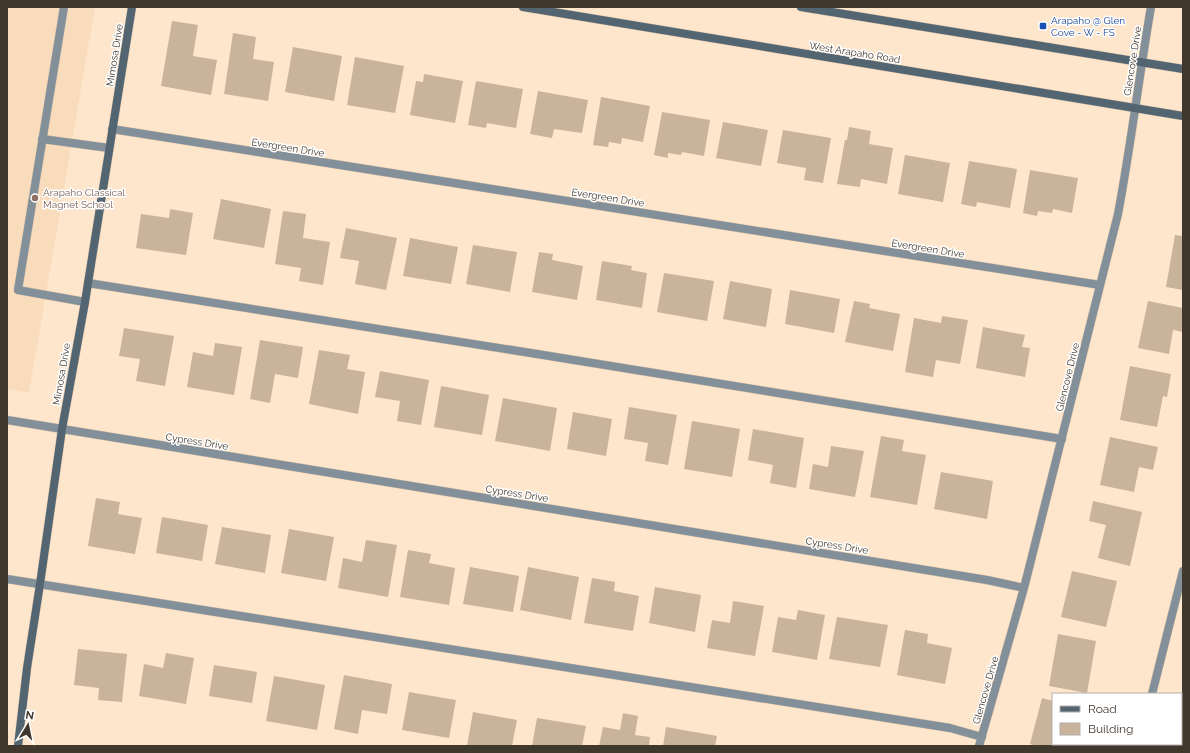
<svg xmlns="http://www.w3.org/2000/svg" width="1190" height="753" viewBox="0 0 1190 753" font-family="Raleway,sans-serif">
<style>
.built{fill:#f9dcbc}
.building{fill:#c9b39a}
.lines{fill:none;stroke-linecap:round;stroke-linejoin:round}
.lane-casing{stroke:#d8c3ac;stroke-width:9}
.street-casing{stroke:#d8c3ac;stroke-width:9}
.secondary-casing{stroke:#d8c3ac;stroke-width:9}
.lane{stroke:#849099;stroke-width:8}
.street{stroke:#849099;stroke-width:8}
.secondary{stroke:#546572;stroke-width:8}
.transit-dot{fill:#1a4fb4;stroke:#fff;stroke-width:1.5}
.education-dot{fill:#8d6e63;stroke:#fff;stroke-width:1.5}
.labels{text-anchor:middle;stroke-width:3;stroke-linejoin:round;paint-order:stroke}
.transit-label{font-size:10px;fill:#164399;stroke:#fff;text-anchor:start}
.street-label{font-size:10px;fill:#40372d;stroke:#fff}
.education-label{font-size:10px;fill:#785e54;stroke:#fff;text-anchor:start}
</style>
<rect width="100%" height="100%" fill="#fee6cc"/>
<path class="built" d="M7,7H95L29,393L7,389Z"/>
<path class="building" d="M172,21L198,25L193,56L217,60L211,95L161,86Z
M233,33L256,37L253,59L274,62L268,101L224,94Z
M293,47L342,56L334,101L285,92Z
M355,57L404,66L395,113L347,105Z
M424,74L463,81L455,123L410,115L416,81L423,82Z
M476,81L523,89L516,128L487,123L486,128L468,125Z
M538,91L588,100L582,133L554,129L552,138L530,134Z
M601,97L650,106L643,142L622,138L621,144L609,142L608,147L593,145Z
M662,112L710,120L704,156L682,152L681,155L668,153V158L654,155Z
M723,122L768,130L761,166L716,158Z
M849,127L871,131L869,144L893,148L887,184L861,179L860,187L837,184L845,140H847Z
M783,130L831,138L823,183L804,180L806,168L777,163Z
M905,155L950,163L943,202L898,194Z
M969,161L1017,169L1010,208L977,202L976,207L961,204Z
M1030,170L1078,178L1072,213L1053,209L1052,213L1038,211L1037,216L1023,213Z
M221,199L271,209L264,248L213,239Z
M170,209L193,213L186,255L136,248L141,214L169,218Z
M283,211L306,214L303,238L330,242L323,285L299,281L301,268L275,264Z
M346,228L397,238L386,290L355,284L359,261L340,258Z
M1175,235L1183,236V290L1166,287Z
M410,238L458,247L451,284L403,276Z
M473,245L517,252L510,292L466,284Z
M539,252L553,254L552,260L583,266L577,300L532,292Z
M602,261L632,266L631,270L647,273L642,308L596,300Z
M664,273L714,281L707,321L657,312Z
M730,281L772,289L766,327L723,319Z
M790,290L840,299L834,333L785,324Z
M854,301L870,304L869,308L900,314L893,351L845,342Z
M1148,301L1183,308V332L1173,330L1169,354L1138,348Z
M942,316L968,320L960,364L936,360L933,377L905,372L914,318L941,323Z
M983,327L1025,335L1022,347L1030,348L1025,377L976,368Z
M124,328L174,336L165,386L136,381L140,359L119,356Z
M260,340L303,347L298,378L275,374L270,403L250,399Z
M215,343L242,347L234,395L187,387L193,352L213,356Z
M319,350L350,355L347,369L365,372L358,414L309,404Z
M1130,366L1171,374L1167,397L1163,396L1157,427L1120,420Z
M380,371L429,380L421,425L397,421L400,401L375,397Z
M441,386L489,395L482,435L434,427Z
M503,398L557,408L550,451L495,441Z
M629,407L677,415L668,465L645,461L648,443L624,439Z
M573,412L612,419L606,456L567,449Z
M692,421L740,429L732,477L684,469Z
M753,429L804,438L796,488L770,483L773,465L748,460Z
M881,436L904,440L902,451L926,455L917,505L870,497Z
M1110,437L1158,447L1153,470L1139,467L1134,492L1100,485Z
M831,446L864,451L855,497L809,489L813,464L828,467Z
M941,472L993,481L987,519L934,509Z
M96,498L120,502L118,514L142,518L135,554L88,546Z
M1093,501L1142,512L1130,566L1098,558L1106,525L1089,521Z
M162,517L208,525L202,561L156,553Z
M222,527L271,535L265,573L215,564Z
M289,529L334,537L326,581L281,573Z
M366,540L397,545L388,597L338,588L343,558L362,562Z
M408,550L431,554L429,563L455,568L449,605L400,597Z
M470,567L519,576L513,612L463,604Z
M528,567L579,577L571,620L520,610Z
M1072,571L1117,581L1106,627L1061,617Z
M592,578L615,582L614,591L639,596L633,631L584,623Z
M655,587L701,595L695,632L649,623Z
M733,601L764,606L755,656L707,648L712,620L730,623Z
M798,610L825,615L817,660L772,652L778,617L796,620Z
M837,617L888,625L880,667L829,659Z
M905,630L928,634L927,643L952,648L945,684L897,675Z
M1058,634L1096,641L1087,693L1049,686Z
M78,649L127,654L122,702L98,700L99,688L74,685Z
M166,653L194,658L186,704L139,696L144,664L163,668Z
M214,665L257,672L252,703L209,696Z
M344,675L392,684L387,714L362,710L358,734L334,729Z
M274,676L325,685L317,730L266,721Z
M409,692L456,700L449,738L402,730Z
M1042,698L1053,701V744H1067V746H1036L1030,744Z
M473,712L517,720L512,746H467Z
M623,713L638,716L635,735L650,737L649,746H599L603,727L620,730Z
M537,718L586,726L582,746H532Z
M666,727L717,736L715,746H663Z"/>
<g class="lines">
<defs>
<path id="lane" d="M64,7L18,290L85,302
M42,139L109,148
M88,283L537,354L1062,439
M7,579L950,728L982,737
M1152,694L1183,571
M1139,746V744"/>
<path id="street" d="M112,129L1100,285
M7,420L987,580L1024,588
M979,746L1024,588L1118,214C1131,145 1139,76 1151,7"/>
<path id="secondary" d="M523,7L1183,116
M801,7L1183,69
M18,746L27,668L40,584L62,429L85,302L132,7"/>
</defs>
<use href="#lane" class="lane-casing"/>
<use href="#street" class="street-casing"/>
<use href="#secondary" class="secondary-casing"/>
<use href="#lane" class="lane"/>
<use href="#street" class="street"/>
<use href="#secondary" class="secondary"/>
</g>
<rect class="transit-dot" x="1039" y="22" width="8" height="8" rx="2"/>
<circle class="education-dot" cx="35" cy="198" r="4"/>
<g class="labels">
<g class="transit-label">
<text x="1051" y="24">Arapaho @ Glen<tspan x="1051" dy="12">Cove - W - FS</tspan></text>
</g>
<g class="street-label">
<text transform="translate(855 52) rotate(9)" y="4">West Arapaho Road</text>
<text transform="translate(114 55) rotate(-81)" y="4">Mimosa Drive</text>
<text transform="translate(1132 61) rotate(-81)" y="4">Glencove Drive</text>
<text transform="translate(288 147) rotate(9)" y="4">Evergreen Drive</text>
<text transform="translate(608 197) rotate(9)" y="4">Evergreen Drive</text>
<text transform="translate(928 248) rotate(9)" y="4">Evergreen Drive</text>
<text transform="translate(61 374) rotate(-80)" y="4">Mimosa Drive</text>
<text transform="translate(1067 377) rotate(-76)" y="4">Glencove Drive</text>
<text transform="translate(197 441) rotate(9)" y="4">Cypress Drive</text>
<text transform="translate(517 493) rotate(9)" y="4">Cypress Drive</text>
<text transform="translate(837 545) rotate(9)" y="4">Cypress Drive</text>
<text transform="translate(985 690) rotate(-74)" y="4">Glencove Drive</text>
</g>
<g class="education-label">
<text x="43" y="196">Arapaho Classical<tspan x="43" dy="12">Magnet School</tspan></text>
</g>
</g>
<rect width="1190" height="753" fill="none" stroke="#40372d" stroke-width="16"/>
<rect x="1052" y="693" width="130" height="52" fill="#ffffff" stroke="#b3afab"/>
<rect x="1060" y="706" width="20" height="6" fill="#546572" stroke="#b3afab"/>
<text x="1088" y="713" font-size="12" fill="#40372d">Road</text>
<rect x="1060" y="723" width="20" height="12" fill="#c9b39a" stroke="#b3afab"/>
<text x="1088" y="733" font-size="12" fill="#40372d">Building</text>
<g transform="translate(28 725) rotate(10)" stroke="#ffffff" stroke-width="3" paint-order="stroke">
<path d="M0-3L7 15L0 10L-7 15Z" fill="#40372d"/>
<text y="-6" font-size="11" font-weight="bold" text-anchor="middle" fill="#40372d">N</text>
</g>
</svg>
